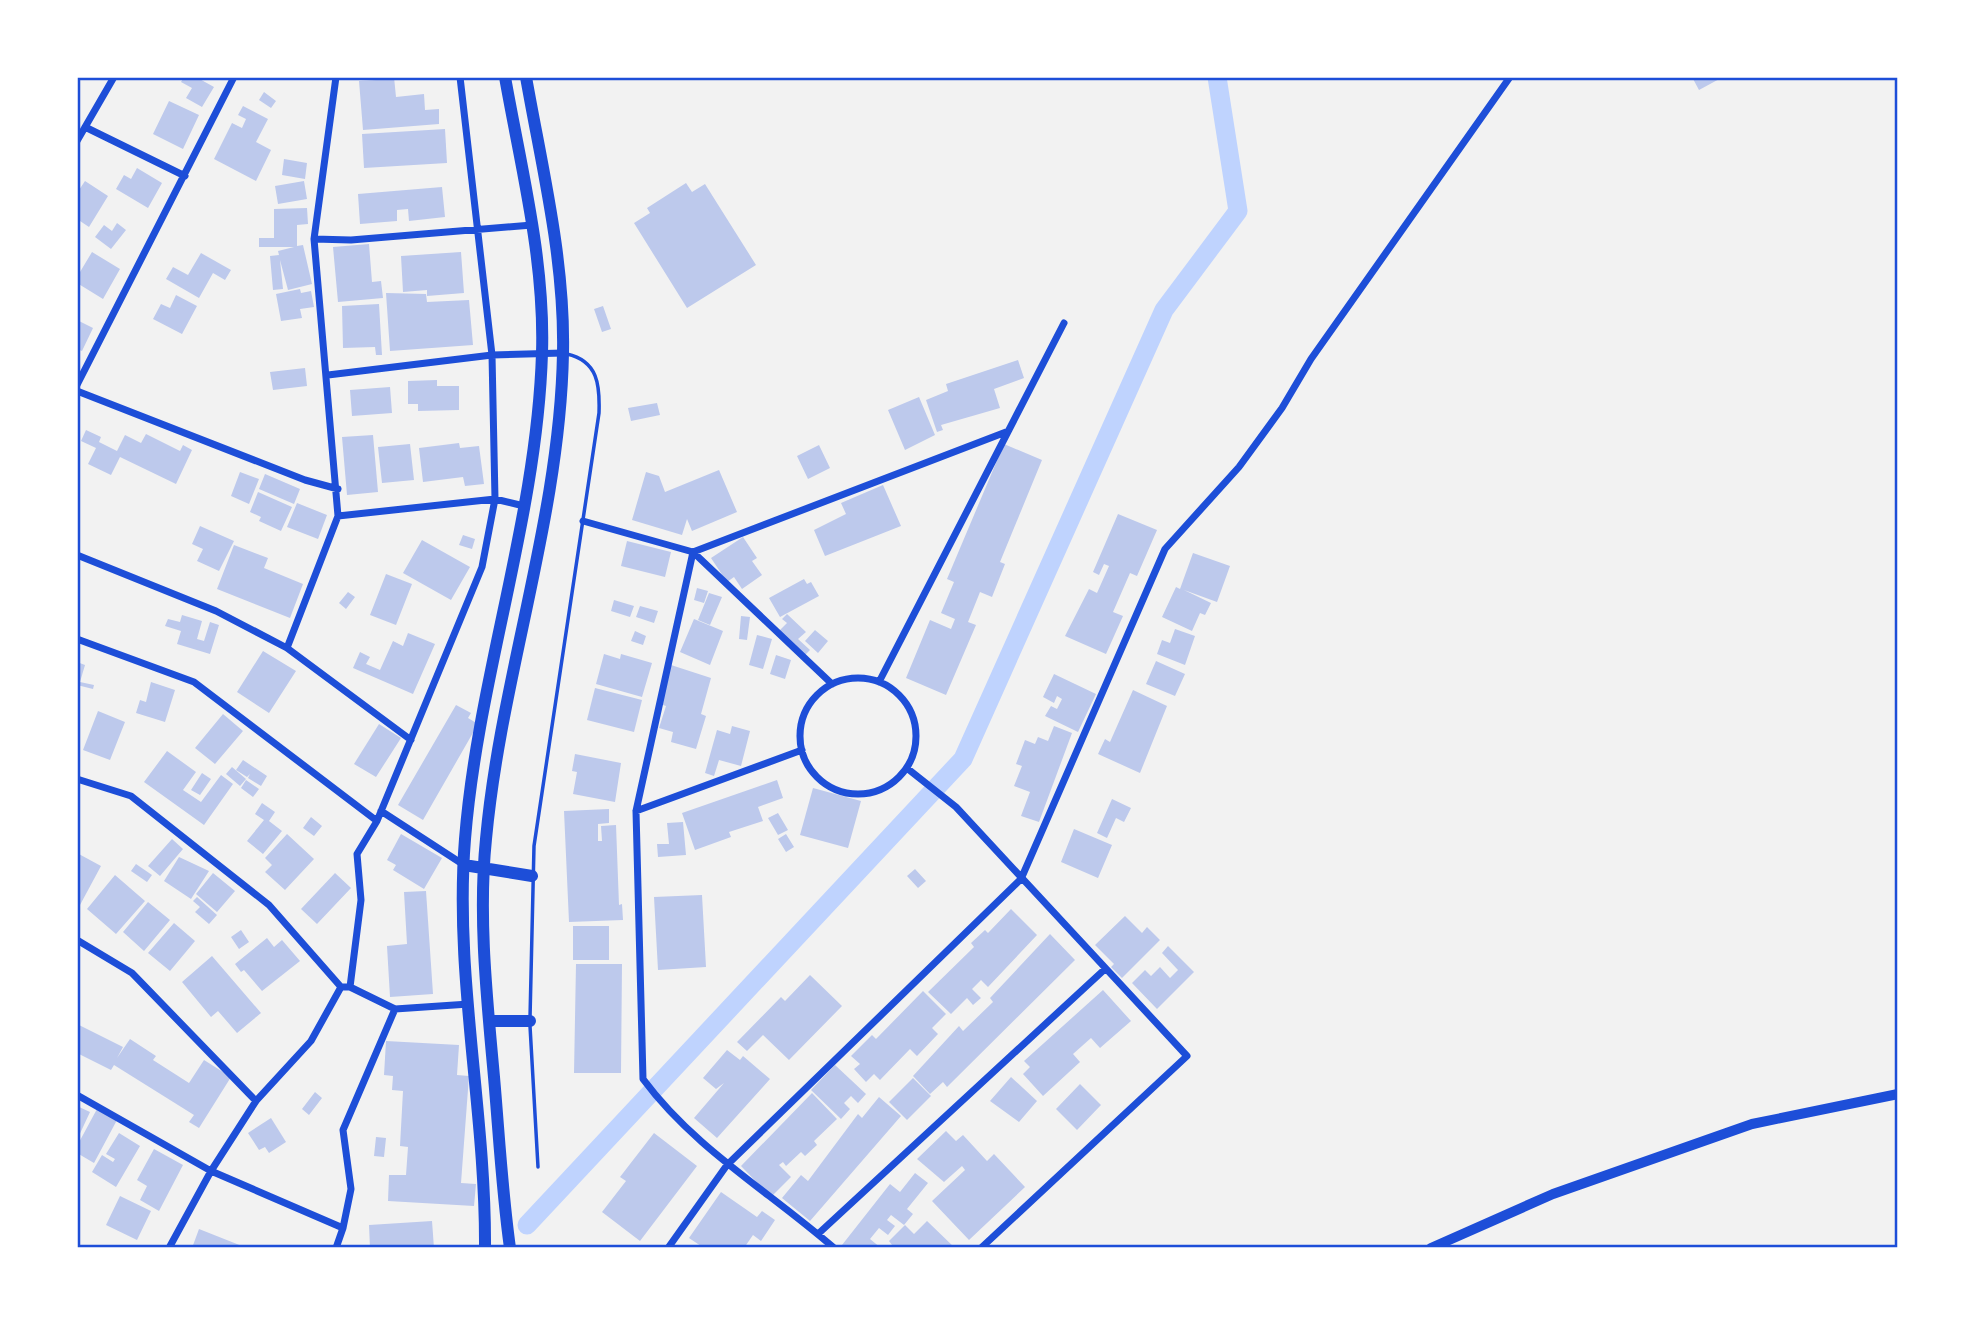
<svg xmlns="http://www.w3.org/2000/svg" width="1975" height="1325" viewBox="0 0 1975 1325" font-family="'Titillium Web',sans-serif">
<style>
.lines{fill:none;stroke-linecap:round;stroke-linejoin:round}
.canal{stroke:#bfd3fe;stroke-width:19}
.building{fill:#bdc9ec}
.service{stroke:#1d4ed8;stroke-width:3.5}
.minor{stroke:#1d4ed8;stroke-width:7}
.tertiary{stroke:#1d4ed8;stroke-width:10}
.primary{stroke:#1d4ed8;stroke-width:12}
.neatline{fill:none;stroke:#1d4ed8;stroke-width:2.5}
</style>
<rect width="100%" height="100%" fill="#f2f2f2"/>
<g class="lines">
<path class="canal" d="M527,1225L963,759L1164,310L1238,211L1217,77"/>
</g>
<path class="building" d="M184,77H196L214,87L202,107L186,98L192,88L181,82Z
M376,77H394L396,97L424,94L425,110L439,109V124L363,130L359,81L376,80Z
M1692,77H1723L1699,90Z
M264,92L276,101L271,108L259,100Z
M169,101L199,115L183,149L153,134Z
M243,106L268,119L256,142L271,150L256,181L214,159L232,123L242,128L246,119L238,115Z
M445,129L447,163L364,168L362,134Z
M284,159L307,163L305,179L282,175Z
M137,168L162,183L148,208L116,189L124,175L131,179Z
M85,181L108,196L89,227L77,219V193Z
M304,181L307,199L278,204L275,186Z
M686,183L692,192L705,184L756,265L687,308L634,223L650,213L647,208Z
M442,187L445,217L409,221L408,209L397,210V221L360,224L358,194Z
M307,208L308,224L297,225V246L303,245L312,284L288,290L280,260L283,289L273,290L270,256L279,255L278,251L294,247H259V238H274V209Z
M117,223L126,230L111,249L95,237L104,225L112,231Z
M369,244L372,282L381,281L383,298L338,302L333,247Z
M92,252L120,269L103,299L77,283V277Z
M461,252L464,293L427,296V290L403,292L401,256Z
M201,253L231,270L225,280L213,273L199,298L166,279L173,267L188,275Z
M300,289L301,293L311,291L314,307L300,309L302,318L281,321L276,294Z
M386,293L426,294L427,302L469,300L473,345L390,351Z
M176,295L197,306L182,334L153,319L161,304L170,308Z
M379,304L382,355H376L375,347L343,348L342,306Z
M603,306L611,329L602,332L594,309Z
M77,320L93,328L82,351L77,349Z
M1018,360L1024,378L994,389L1000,408L941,425L943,430L937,432L926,400L948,391L946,384Z
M305,368L307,386L273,390L270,372Z
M437,380V386H459V410L418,411V404H408V381Z
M390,387L392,413L352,416L350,390Z
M919,397L935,435L905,450L888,410Z
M657,403L660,415L631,421L628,408Z
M86,430L101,437L99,442L117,451L125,435L141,443L146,434L180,451L183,445L192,450L176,484L120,457L111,475L88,464L96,448L81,441Z
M373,435L378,492L347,495L342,437Z
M459,443L460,448L479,446L484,484L465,486L463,477L423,482L419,448Z
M410,444L414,480L382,483L378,447Z
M1004,444L1042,460L1000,562L1005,564L992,597L980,592L968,622L976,625L946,695L906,678L930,620L951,629L955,619L941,613L954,582L947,579Z
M819,445L830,468L808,479L797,456Z
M719,470L737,512L692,531L687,519L682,535L632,520L646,472L659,476L665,492Z
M240,472L259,479L249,504L231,496Z
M265,474L300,489L294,504L259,489Z
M883,485L901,526L825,556L814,530L846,514L841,503Z
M258,492L292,507L281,531L259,521L261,517L250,512Z
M297,503L327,515L318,539L287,527Z
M1118,514L1157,530L1137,576L1130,573L1113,612L1123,616L1106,654L1065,636L1089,589L1097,593L1109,566L1104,564L1099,575L1093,572Z
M200,526L234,541L219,571L197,561L203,549L192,544Z
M463,535L475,539L472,549L459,545Z
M743,537L757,558L752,561L762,575L742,589L734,577L727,582L711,558Z
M422,540L470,567L451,600L403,573Z
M627,541L671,552L665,577L621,566Z
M234,545L268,558L264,568L303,584L290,618L217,589Z
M1193,553L1230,566L1217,602L1184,590L1211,603L1205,615L1200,613L1192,631L1162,617L1176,587L1180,589Z
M386,574L412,584L396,625L370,615Z
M804,579L807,584L811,582L819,596L780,617L769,598Z
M697,588L708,591L704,603L694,600Z
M348,592L355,597L346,609L339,603Z
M709,593L722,597L710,625L698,620Z
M614,600L634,606L630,617L611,611Z
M640,606L658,611L654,623L636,617Z
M787,614L806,632L798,639L810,650L805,655L779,631L787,623L782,619Z
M182,615L202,621L197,639L204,641L210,622L219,625L210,654L177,644L181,631L165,626L168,619L180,622Z
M741,616L750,617L747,640L739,639Z
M694,619L723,631L710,665L680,652Z
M1175,629L1195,636L1185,665L1157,654L1162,640L1170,643Z
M815,630L828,641L818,653L805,641Z
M635,631L646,636L643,645L631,641Z
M408,633L435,644L413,694L353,668L360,652L370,657L366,664L380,670L393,641L403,646Z
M757,635L772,639L763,669L749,665Z
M263,651L296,671L269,713L237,692Z
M604,654L620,659L621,654L652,663L642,697L596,684Z
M776,655L791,660L785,679L770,674Z
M1156,661L1185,674L1175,696L1146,684Z
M77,662L85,665L80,682L94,685L93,689L77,685Z
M671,665L711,678L701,714L706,716L696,749L671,742L673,732L659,728L666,706L660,704Z
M1054,674L1096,694L1078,732L1045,716L1051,706L1057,709L1062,699L1057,696L1054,703L1043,697Z
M151,682L175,690L165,722L136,713L140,700L146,702Z
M595,688L642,700L634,732L587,720Z
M1133,690L1167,706L1140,773L1098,754L1105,739L1110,742Z
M456,705L471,713L468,718L478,724L423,820L398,805Z
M98,711L125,722L110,760L83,750Z
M223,714L243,731L215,764L195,748Z
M379,724L401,738L376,777L354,764Z
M732,726L750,731L741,766L719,760L714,776L705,773L717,730L730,734Z
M1054,726L1072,733L1039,822L1021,816L1030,792L1014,786L1022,766L1016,764L1025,740L1035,744L1038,737L1048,741Z
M167,751L196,772L183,790L201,802L221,775L233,784L204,825L144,782Z
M575,754L621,763L615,802L573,794L577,772L572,771Z
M243,760L267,776L261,786L248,778L250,774L247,777L236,770Z
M232,767L246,779L240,786L226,774Z
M202,773L211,779L200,795L191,790Z
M246,780L259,789L253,797L241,788Z
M777,780L783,798L758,807L763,821L729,832L731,837L695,850L682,813Z
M813,788L861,801L848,848L800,835Z
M1112,799L1131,808L1124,822L1116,818L1107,838L1097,833Z
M262,803L275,812L269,821L282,831L263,854L247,841L264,820L255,814Z
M609,809V823L598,824V841H602L601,826L616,825L619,905L622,904L623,920L569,922L564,811Z
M778,813L788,830L778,835L768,818Z
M311,817L322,826L314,836L303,828Z
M683,822L686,855L658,857L657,844H669L667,823Z
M1074,829L1112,845L1098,878L1061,862Z
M287,834L314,859L285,890L265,872L272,865L265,858Z
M401,834L442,858L424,889L393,870L396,865L387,860Z
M786,834L794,847L786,852L778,839Z
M172,839L183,849L160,876L148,866Z
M77,853L101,866L80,905L77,904Z
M179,857L209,871L191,899L164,881Z
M136,864L152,875L147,882L131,871Z
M915,869L926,881L918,888L907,876Z
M213,873L235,891L217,912L196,894Z
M335,873L351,888L317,924L301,909Z
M115,875L145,901L116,934L87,909Z
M426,891L433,994L390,997L387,946L407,944L404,892Z
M702,895L706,967L658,970L654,897Z
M197,897L217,915L209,924L195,912L200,907L193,901Z
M148,902L170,920L144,951L123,932Z
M1011,909L1037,935L988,987L981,980L972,989L981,998L973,1005L967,998L951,1014L928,992L974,947L971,943L985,930L988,933Z
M1125,916L1142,933L1147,927L1160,940L1122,978L1111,967L1114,964L1095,945Z
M174,923L195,941L170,971L148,953Z
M573,926H609V960H573Z
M241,930L249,942L239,949L231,937Z
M1050,934L1075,960L947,1087L943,1082L930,1094L913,1076L959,1026L963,1031L993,1002L990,998Z
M267,938L274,947L282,940L300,961L262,991L244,970L241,972L235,964Z
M1168,946L1194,972L1157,1009L1132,983L1145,970L1151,976L1160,967L1170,978L1178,970L1162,953Z
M212,956L261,1013L237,1033L218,1011L211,1017L182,982Z
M576,964H622L621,1073H574Z
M810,975L842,1006L789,1060L763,1035L747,1051L737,1042L781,997L785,1001Z
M1103,990L1131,1021L1100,1048L1091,1038L1073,1054L1080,1062L1043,1096L1023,1074L1030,1067L1024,1061Z
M923,991L946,1014L932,1028L938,1034L917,1056L910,1049L880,1080L874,1074L866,1082L854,1069L860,1064L851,1056L872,1035L876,1039Z
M77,1024L123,1047L117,1058L130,1039L156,1056L153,1060L189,1083L204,1060L231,1077L199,1128L189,1122L194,1115L114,1065L111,1070L77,1053Z
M386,1041L459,1045L457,1075L469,1076L461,1183L476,1184L474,1206L388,1201L389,1175H406L408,1147L400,1146L403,1091L392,1090L393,1076L384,1075Z
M727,1050L740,1060L743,1056L770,1079L717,1138L694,1118L724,1083L716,1089L703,1078Z
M835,1065L866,1094L858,1103L851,1096L844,1103L850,1109L841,1119L811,1090Z
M1011,1077L1037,1101L1019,1122L990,1101Z
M913,1078L931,1096L907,1120L889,1102Z
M1080,1084L1101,1105L1077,1130L1056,1109Z
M315,1092L322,1098L309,1115L302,1109Z
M812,1093L837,1119L814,1141L817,1145L805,1156L801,1152L786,1166L783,1162L779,1165L791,1177L771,1197L741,1166Z
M879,1097L901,1116L810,1221L782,1198L801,1175L808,1181L858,1114L862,1118Z
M77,1106L90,1112L77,1140Z
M97,1109L117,1120L94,1163L77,1153V1146Z
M271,1118L286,1142L269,1153L265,1147L259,1150L248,1133Z
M946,1131L956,1141L963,1135L987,1161L994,1154L1025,1187L969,1240L932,1201L965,1170L962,1166L944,1182L917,1159Z
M119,1133L140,1146L116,1187L92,1172L102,1155L113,1162L115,1159L106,1154Z
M654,1133L697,1166L640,1241L602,1212L626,1181L620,1177Z
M376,1137L386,1138L384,1157L374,1156Z
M154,1149L183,1165L159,1211L140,1200L147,1186L137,1180Z
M915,1173L928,1183L907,1209L913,1214L904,1225L891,1215L887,1220L895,1226L888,1235L879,1228L870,1239L881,1248H845L842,1245L890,1184L900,1192Z
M721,1192L757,1217L762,1211L775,1220L761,1241L753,1235L744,1248H704L689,1238Z
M120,1196L151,1211L137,1240L106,1225Z
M432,1221L434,1248H370L369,1225Z
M927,1221L955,1248H889L892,1245L889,1241L905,1225L914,1234Z
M199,1229L247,1248H192Z"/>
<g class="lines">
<path class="service" d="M530,1018L534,846L599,413C600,385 598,361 567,354
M530,1026L538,1167"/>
<path class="minor" d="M85,127L185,176
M77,141L114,77
M314,239L351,240L532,225
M328,375L492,355L563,353
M77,385L234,77
M77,391L305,480L338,489
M338,516L495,499L524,506
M583,521L693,552L832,684
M77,555L216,611L287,648L411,740
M77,639L194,682L377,821L357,854L361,900L350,987H341L311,1041L256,1101L211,1171L169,1248
M287,648L338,516L314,239L336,77
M800 736a58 58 0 1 1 116 0a58 58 0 1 1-116 0Z
M879,682L1064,323
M908,769L956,807L1187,1056L981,1248
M77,779L131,796L269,905L341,987
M381,811L464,865
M636,811L802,750
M377,821L482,567L495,499L492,355L460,77
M77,940L132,973L256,1101
M395,1009L469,1004
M77,1095L211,1171L343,1228L336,1248
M343,1228L351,1189L343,1130L395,1009L350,987
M818,1234L1105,969
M668,1248L727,1165L1021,879L1165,549L1239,467L1282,408L1311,359L1510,77
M834,1248C770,1192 694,1148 643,1079L636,811L693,552L1006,432"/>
<path class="tertiary" d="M1431,1248L1553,1194L1752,1124L1898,1094"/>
<path class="primary" d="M464,865L532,876
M489,1021H530
M485,1248C486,1112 454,975 465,839C478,676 537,518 542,353C545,260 521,168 505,77
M510,1248C502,1191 499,1134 494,1077C487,999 478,917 486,839C501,676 560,518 563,353C565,260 542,168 526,77"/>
</g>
<rect width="1975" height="1325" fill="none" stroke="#ffffff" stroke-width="158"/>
<rect x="79" y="79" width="1817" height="1167" class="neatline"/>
</svg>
